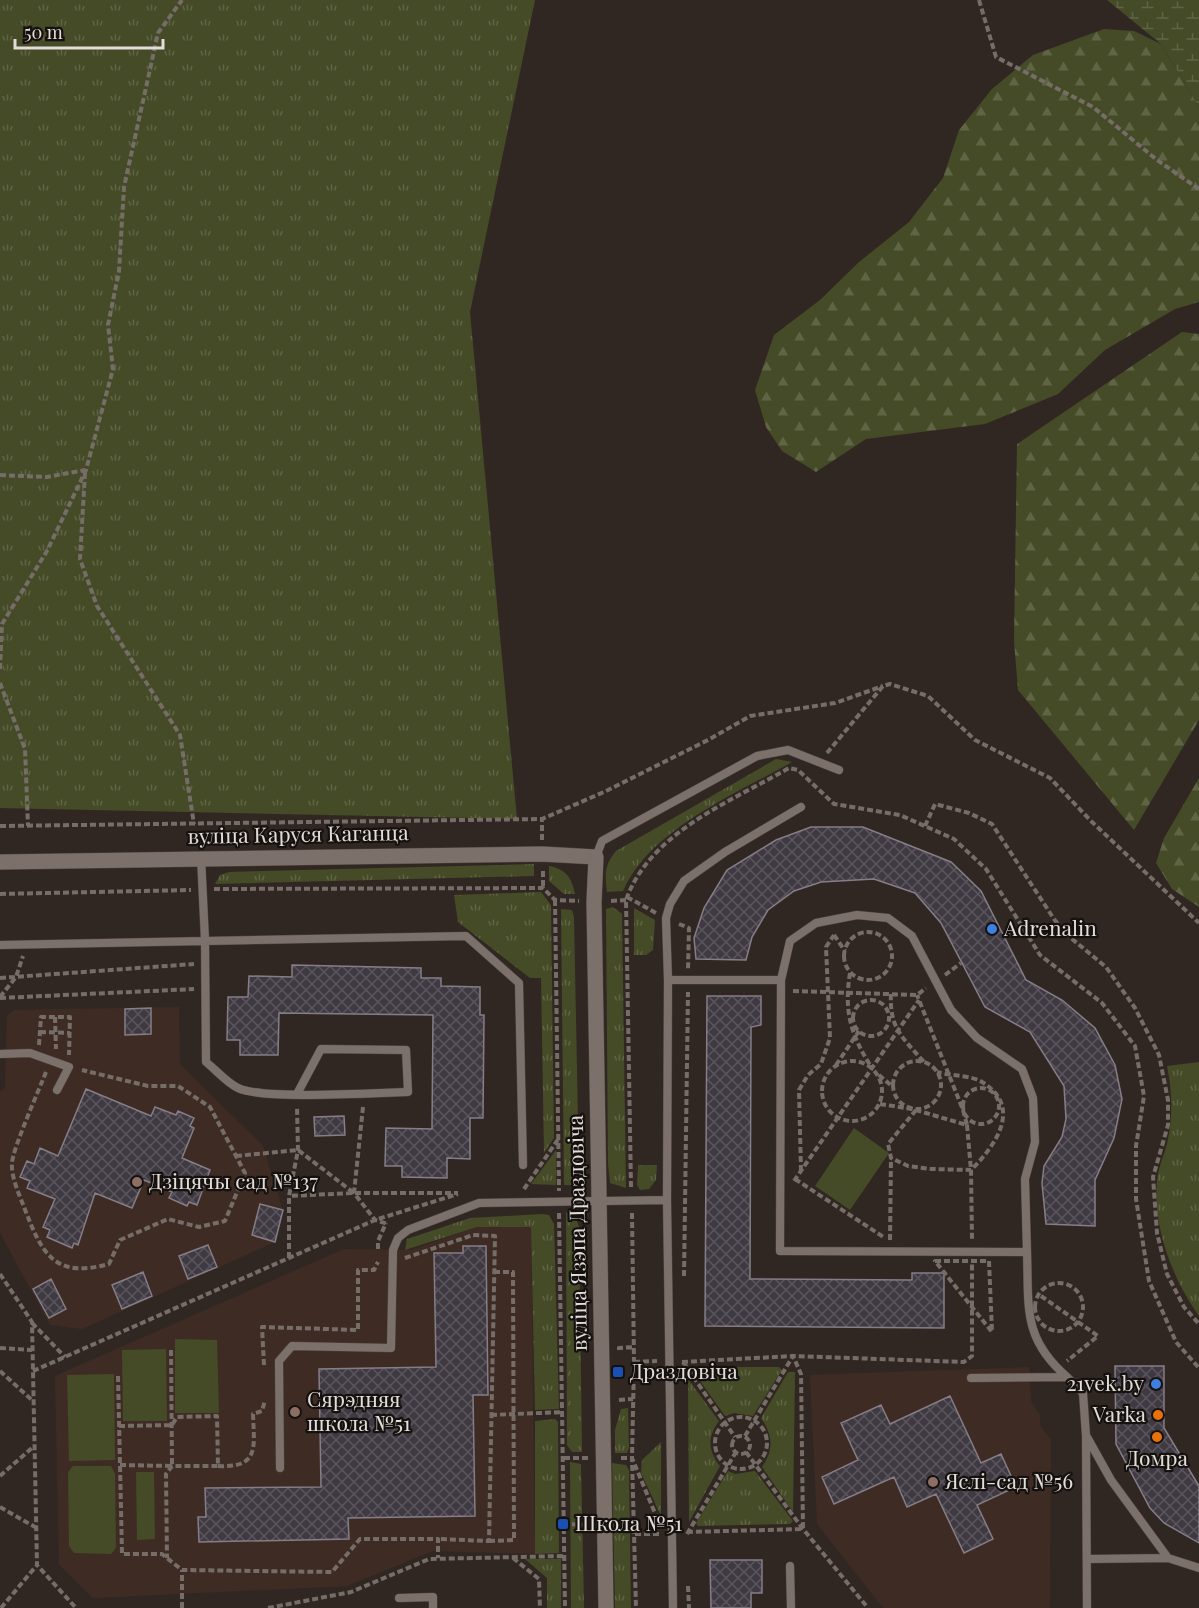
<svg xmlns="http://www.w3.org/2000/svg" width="1199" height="1608" viewBox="0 0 1199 1608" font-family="'Playfair Display',serif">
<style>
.education{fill:#3e2c24}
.grass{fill:url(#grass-tufts)}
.forest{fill:url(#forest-firs)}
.wetland{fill:url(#wetland-marsh)}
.garden{fill:#444b26}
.building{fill:url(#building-cross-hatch);stroke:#857e88;stroke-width:1.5}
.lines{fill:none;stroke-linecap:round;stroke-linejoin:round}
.lane-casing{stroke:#4d4541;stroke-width:9}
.street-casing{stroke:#4d4541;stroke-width:16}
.path{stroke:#766d69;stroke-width:4;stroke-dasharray:6 3;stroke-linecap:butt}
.lane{stroke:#7c706b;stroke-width:8}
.street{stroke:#7c706b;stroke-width:15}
.shop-dot{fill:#3f7fe0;stroke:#15110f;stroke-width:2}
.education-dot{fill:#8d6e63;stroke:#15110f;stroke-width:2}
.transit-dot{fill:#1a4fb4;stroke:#15110f;stroke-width:2}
.food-dot{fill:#e8710a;stroke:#15110f;stroke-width:2}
.labels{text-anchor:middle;stroke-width:4.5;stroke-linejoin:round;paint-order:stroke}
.street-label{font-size:21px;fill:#e3dcd9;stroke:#15110f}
.poi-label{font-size:21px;fill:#e3dcd9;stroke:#15110f;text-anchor:start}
</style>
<defs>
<pattern id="grass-tufts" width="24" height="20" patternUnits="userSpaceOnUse" patternTransform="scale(1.5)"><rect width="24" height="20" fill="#444b26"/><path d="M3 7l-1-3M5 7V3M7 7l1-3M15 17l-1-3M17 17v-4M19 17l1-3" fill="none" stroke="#5f6445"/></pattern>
<pattern id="forest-firs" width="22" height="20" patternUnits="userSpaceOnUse" patternTransform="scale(1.5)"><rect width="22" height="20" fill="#444b26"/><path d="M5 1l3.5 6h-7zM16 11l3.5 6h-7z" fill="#5f6445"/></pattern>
<pattern id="wetland-marsh" width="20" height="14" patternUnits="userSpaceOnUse" patternTransform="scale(1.5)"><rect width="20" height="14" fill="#444b26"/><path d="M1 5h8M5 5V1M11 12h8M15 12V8" fill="none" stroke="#5f6445"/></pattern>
<pattern id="building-cross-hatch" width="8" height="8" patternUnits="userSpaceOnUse" patternTransform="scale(1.5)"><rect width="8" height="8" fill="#3f3942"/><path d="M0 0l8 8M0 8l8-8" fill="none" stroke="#5b555d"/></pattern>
</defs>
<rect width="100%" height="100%" fill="#312722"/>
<path class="education" d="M179,1007L180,1064L263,1146L283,1210L275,1242L82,1329L50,1325L0,1233V1092L5,1088L7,1016L14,1010Z
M531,1226L535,1554L433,1551L347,1586L93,1598L59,1564L55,1376L344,1249L411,1250L477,1227Z
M1029,1367L1031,1401L1040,1415V1425L1051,1440L1050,1608H883L817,1524L810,1375Z"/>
<path class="grass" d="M0,0H535L470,312L517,819L0,808Z
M776,759L792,762C736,794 650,829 623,891L607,892C605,875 604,865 616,851Z
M534,864V876L215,884L220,875L229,872Z
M549,866C565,869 572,877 575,894H564L549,881Z
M541,892L551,905L554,1138L544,1153L541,978H530L458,922L454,895Z
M613,907L622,914L626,1188L610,1183L608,1164L606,909Z
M634,908L655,920L653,950L646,955H634Z
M561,909L572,910L574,917L579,1173L572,1185H564Z
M1199,1062V1316C1172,1278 1150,1222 1158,1174C1160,1162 1166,1151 1168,1139C1173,1114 1172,1090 1167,1066Z
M556,1150V1185L531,1184Z
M638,1165H657L656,1180L649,1189L640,1190L637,1185Z
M566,1212L576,1218L579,1227L582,1452H572L567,1445Z
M542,1214L549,1215L554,1224L559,1409L535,1410L531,1227H477L405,1250L407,1239L470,1218Z
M696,1367H779L782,1370L753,1416L734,1413L725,1416L693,1371Z
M788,1372H795L793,1512L762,1467C774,1450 773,1435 761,1418Z
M688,1379L719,1421C707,1437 708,1451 720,1466L689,1522Z
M628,1408L629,1448L627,1453H615V1430L621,1409Z
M555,1419L558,1422L559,1553L535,1554V1421Z
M661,1442V1516L641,1473L642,1460Z
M570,1462L581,1464L584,1608H571Z
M612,1463L626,1465L629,1470L631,1608H615Z
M728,1471L735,1474L755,1471L793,1521L790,1524L698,1526L696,1523Z
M525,1559H561V1608H547V1578Z"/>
<path class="forest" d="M1104,29L1134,31L1161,44L1199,107V302L1175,309L1105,350L1058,394L985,424L866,439L816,472L782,451L766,427L755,390L774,335L820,300L859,262L909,222L943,178L959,130L992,89L1033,55Z
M1182,332L1199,334V720L1134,830L1018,690L1014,641L1017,444Z
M1199,778V907L1172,889L1156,863L1164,838Z"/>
<path class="wetland" d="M1107,0H1199V107L1161,44Z"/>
<path class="garden" d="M854,1128L889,1153L850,1210L815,1186Z
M175,1339L217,1340L219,1413H175Z
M166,1349L167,1421H123L122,1350Z
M114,1374L115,1460L69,1461L67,1375Z
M73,1466H111L115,1474L116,1548L111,1554L74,1553L69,1546L68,1472Z
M136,1472H154L155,1539L137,1540Z"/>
<path class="building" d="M811,827H863L951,862L981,891L1026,980L1062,1000L1095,1028L1115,1065L1122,1099L1114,1138L1095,1180V1226L1046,1224L1042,1183L1044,1166L1062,1137L1066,1119L1064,1086L1030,1032L985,1007L941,923L915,893L874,879L821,882L794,891L768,910L752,937L746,960L696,959L694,938L704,908L727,870L776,840Z
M292,965L421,968V978H441V986L480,987V1015H484L483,1118H470V1159L447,1158V1178L402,1177V1166H385L386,1128L432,1129L433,1015L279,1013L278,1055H240V1040H227L228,997H248L249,976L292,977Z
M707,996H761V1025L751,1027L750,1279L912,1280V1273H944V1328L705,1326Z
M151,1008V1034L125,1035V1009Z
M86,1089L151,1116L155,1107L176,1115L178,1111L194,1118L190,1126L194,1128L182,1158L210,1170L197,1205L189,1202L187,1206L169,1198L172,1192L144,1180L132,1208L95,1193L78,1245L74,1243L72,1248L47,1237L50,1230L43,1227L55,1199L27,1188L30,1181L20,1177L27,1161L34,1164L40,1148L58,1156Z
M344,1116L345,1135L315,1136L314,1117Z
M260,1204L283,1210L275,1242L252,1235Z
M208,1245L217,1267L188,1279L179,1256Z
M463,1246H486L488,1395H473L475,1516L348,1518L349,1539L199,1542L198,1517H206L205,1488L321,1487L319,1369L436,1367L434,1253H463Z
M143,1272L152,1296L122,1309L112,1285Z
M51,1279L66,1309L49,1318L33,1289Z
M1115,1366H1164V1428L1199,1486V1543L1164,1523L1150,1508L1116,1444Z
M950,1396L981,1463L1001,1454L1016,1487L977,1505L993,1539L964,1553L936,1494L907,1507L894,1477L834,1504L822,1477L858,1460L841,1423L881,1405L890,1424Z
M710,1560H762V1593H751V1608H711Z"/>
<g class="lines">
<defs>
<path id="lane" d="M201,857L205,940L206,1062C216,1070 227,1083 238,1088C263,1100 374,1093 408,1092L406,1050L321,1049L297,1094
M596,857L602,841L757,756L788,750L839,770
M0,945L466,936L519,983L523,1165
M668,980H781L780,1251L1027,1252L1025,1179L1035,1142L1033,1098L1022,1069L977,1038L951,1010L912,936L888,918L857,915L816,923L790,941L781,980
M0,1054L30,1053L69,1067L57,1090
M667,1200L668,980L666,918L670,904L684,881L725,852L801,807
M1027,1252C1029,1307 1022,1338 1067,1377
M971,1378L1067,1377L1083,1393L1086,1436L1087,1608
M1087,1437L1111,1480L1168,1558L1199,1568
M280,1468L279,1361L292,1346L391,1348L393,1250L398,1238L408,1230L479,1203L667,1200L673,1608
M1088,1559L1168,1558
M790,1566L791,1608
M399,1598L433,1597V1608"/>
<path id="street" d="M0,862L542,854L596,857L594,902L606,1608"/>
</defs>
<use href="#lane" class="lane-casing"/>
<use href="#street" class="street-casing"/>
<path class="path" d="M979,0L996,57L1093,107L1157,160L1199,189
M85,473L80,559L97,606L180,735L194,824
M0,475L47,477L85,470
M0,669L2,624L47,551L86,470L113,369L108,325L119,271L124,187L158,33L182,0
M0,683L25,749L28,826
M827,753L883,686L890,684L928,696L975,740L1050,778L1091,821L1199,923
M0,826L542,819L604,792L710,739L750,716L835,703L883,686
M925,826L935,804L969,813L992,824L1054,919L1066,934L1106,967L1135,1008L1159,1055L1168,1100V1125L1153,1177L1157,1233L1167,1274L1184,1307L1199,1324
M542,840V819
M543,871V888
M214,889L543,888L555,900L579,901
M0,894L191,890
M627,897L656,913
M555,900L559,1191
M611,901L626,900
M679,924L689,928L688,970
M844 956a24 24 0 1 1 48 0a24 24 0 1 1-48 0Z
M834,935L845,951
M1005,937L1023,928
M850,973C844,1010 850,1033 870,1065
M945,975L961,963
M0,978L194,964
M793,991L917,995L926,988
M891,994C889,1028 903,1038 924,1062
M0,997L16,977L23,956
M0,998L194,989
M853 1018a18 18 0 1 1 36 0a18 18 0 1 1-36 0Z
M55,1017L56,1049
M40,1032L70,1033
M39,1045L41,1017H70L69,1055
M822 1091a30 30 0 1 1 60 0a30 30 0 1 1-60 0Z
M893 1085a24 24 0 1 1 48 0a24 24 0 1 1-48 0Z
M836,1065L859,1031
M46,1072C39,1090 13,1148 12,1163C11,1177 19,1194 24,1207C42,1254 54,1279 109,1264L120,1240L168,1219L199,1227L225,1221L245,1173L210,1107L178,1086H148L82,1070
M879,1075L893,1087
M963 1106a18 18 0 1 1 36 0a18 18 0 1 1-36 0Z
M880,1104L912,1109L967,1125L963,1110L917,995
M363,1107L354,1193L375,1220L388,1224
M916,1110L888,1144L891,1158L908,1166L931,1169L971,1170C996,1145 1023,1107 982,1082C971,1075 951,1076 937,1072
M967,1125L971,1170L972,1239
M236,1156L298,1150L354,1193L289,1196
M801,1171L799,1090L808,1075L821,1064L830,1038L826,947L834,935
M795,1179L885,1238
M794,1181L919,1000
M631,1187L626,900C650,832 732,801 789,768L798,770L834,804L900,815L954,839L986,869L1040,955L1102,1003L1135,1046L1144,1096L1136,1146V1199L1149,1281L1176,1342L1199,1368
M524,1189L559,1138
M355,1193H458
M559,1213L565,1608
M632,1213L634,1362L632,1458L636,1608
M890,1240L891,1158
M378,1249V1241L386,1223
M289,1258V1196L298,1150L297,1107
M405,1258L473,1235L495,1236L489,1541L438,1539
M935,1261H989L992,1332Z
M0,1274L32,1322L37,1565L76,1608
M684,1276L688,992
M1035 1307a24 24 0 1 1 48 0a24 24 0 1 1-48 0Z
M1041,1296L1098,1336L1067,1361
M32,1323L65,1357
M0,1348L32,1350
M619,1350V1348L634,1347
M634,1362L657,1361
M682,1362L793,1356L801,1374L803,1529L687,1532
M683,1362L735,1437
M264,1365L262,1327L358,1330V1270H374L378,1262
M0,1371L33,1401
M33,1371L375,1220L458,1194
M118,1376L122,1554H162L182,1570L332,1572L360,1539H438V1558
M619,1400L633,1399
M491,1415L563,1412
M715 1443a26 26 0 1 1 52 0a26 26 0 1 1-52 0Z
M119,1426L172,1425L177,1417L217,1416L218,1466H172L166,1474L167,1558
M732 1445a9 9 0 1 1 18 0a9 9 0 1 1-18 0Z
M745,1436L793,1356L964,1362L972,1356V1264
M746,1452L803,1529L868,1608
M564,1458H589
M621,1458H632L657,1518
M120,1465L172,1466L171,1349
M218,1466C260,1468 254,1447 253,1414L262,1411L265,1400
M0,1476L33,1447
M0,1507L35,1527
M563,1524L590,1525
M635,1534H660
M687,1534L736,1452
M489,1541L514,1540L513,1272H494
M513,1558L539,1579L540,1608
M688,1586L689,1608
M1,1608L37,1565
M182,1608V1570
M268,1608L351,1592L429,1559L564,1556"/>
<use href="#lane" class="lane"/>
<use href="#street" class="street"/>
</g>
<g class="shop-dot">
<circle cx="992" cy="929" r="6"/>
<circle cx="1156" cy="1384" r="6"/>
</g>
<g class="education-dot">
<circle cx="137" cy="1182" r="6"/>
<circle cx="295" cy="1412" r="6"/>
<circle cx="933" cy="1482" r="6"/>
</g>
<g class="transit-dot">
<rect x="612" y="1366" width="12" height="12" rx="3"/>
<rect x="557" y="1518" width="12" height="12" rx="3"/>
</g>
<g class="food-dot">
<circle cx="1158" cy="1415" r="6"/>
<circle cx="1157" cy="1437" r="6"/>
</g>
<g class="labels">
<g class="street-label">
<text transform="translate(298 835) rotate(-1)" y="7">вуліца Каруся Каганца</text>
<text transform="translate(578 1233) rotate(-91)" y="7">вуліца Язэпа Драздовіча</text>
</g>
<g class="poi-label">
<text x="1004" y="936">Adrenalin</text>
<text x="149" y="1189">Дзіцячы сад №137</text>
<text x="630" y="1379">Драздовіча</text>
<text x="1144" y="1391" text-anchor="end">21vek.by</text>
<text x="307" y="1407">Сярэдняя<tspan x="307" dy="24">школа №51</tspan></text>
<text x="1146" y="1422" text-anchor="end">Varka</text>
<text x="1157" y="1466" text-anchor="middle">Домра</text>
<text x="945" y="1489">Яслі-сад №56</text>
<text x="575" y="1531">Школа №51</text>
</g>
</g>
<path d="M15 39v9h148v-9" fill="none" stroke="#e3dcd9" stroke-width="3"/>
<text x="24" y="39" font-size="18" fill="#e3dcd9" stroke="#15110f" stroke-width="4.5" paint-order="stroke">50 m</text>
</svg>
